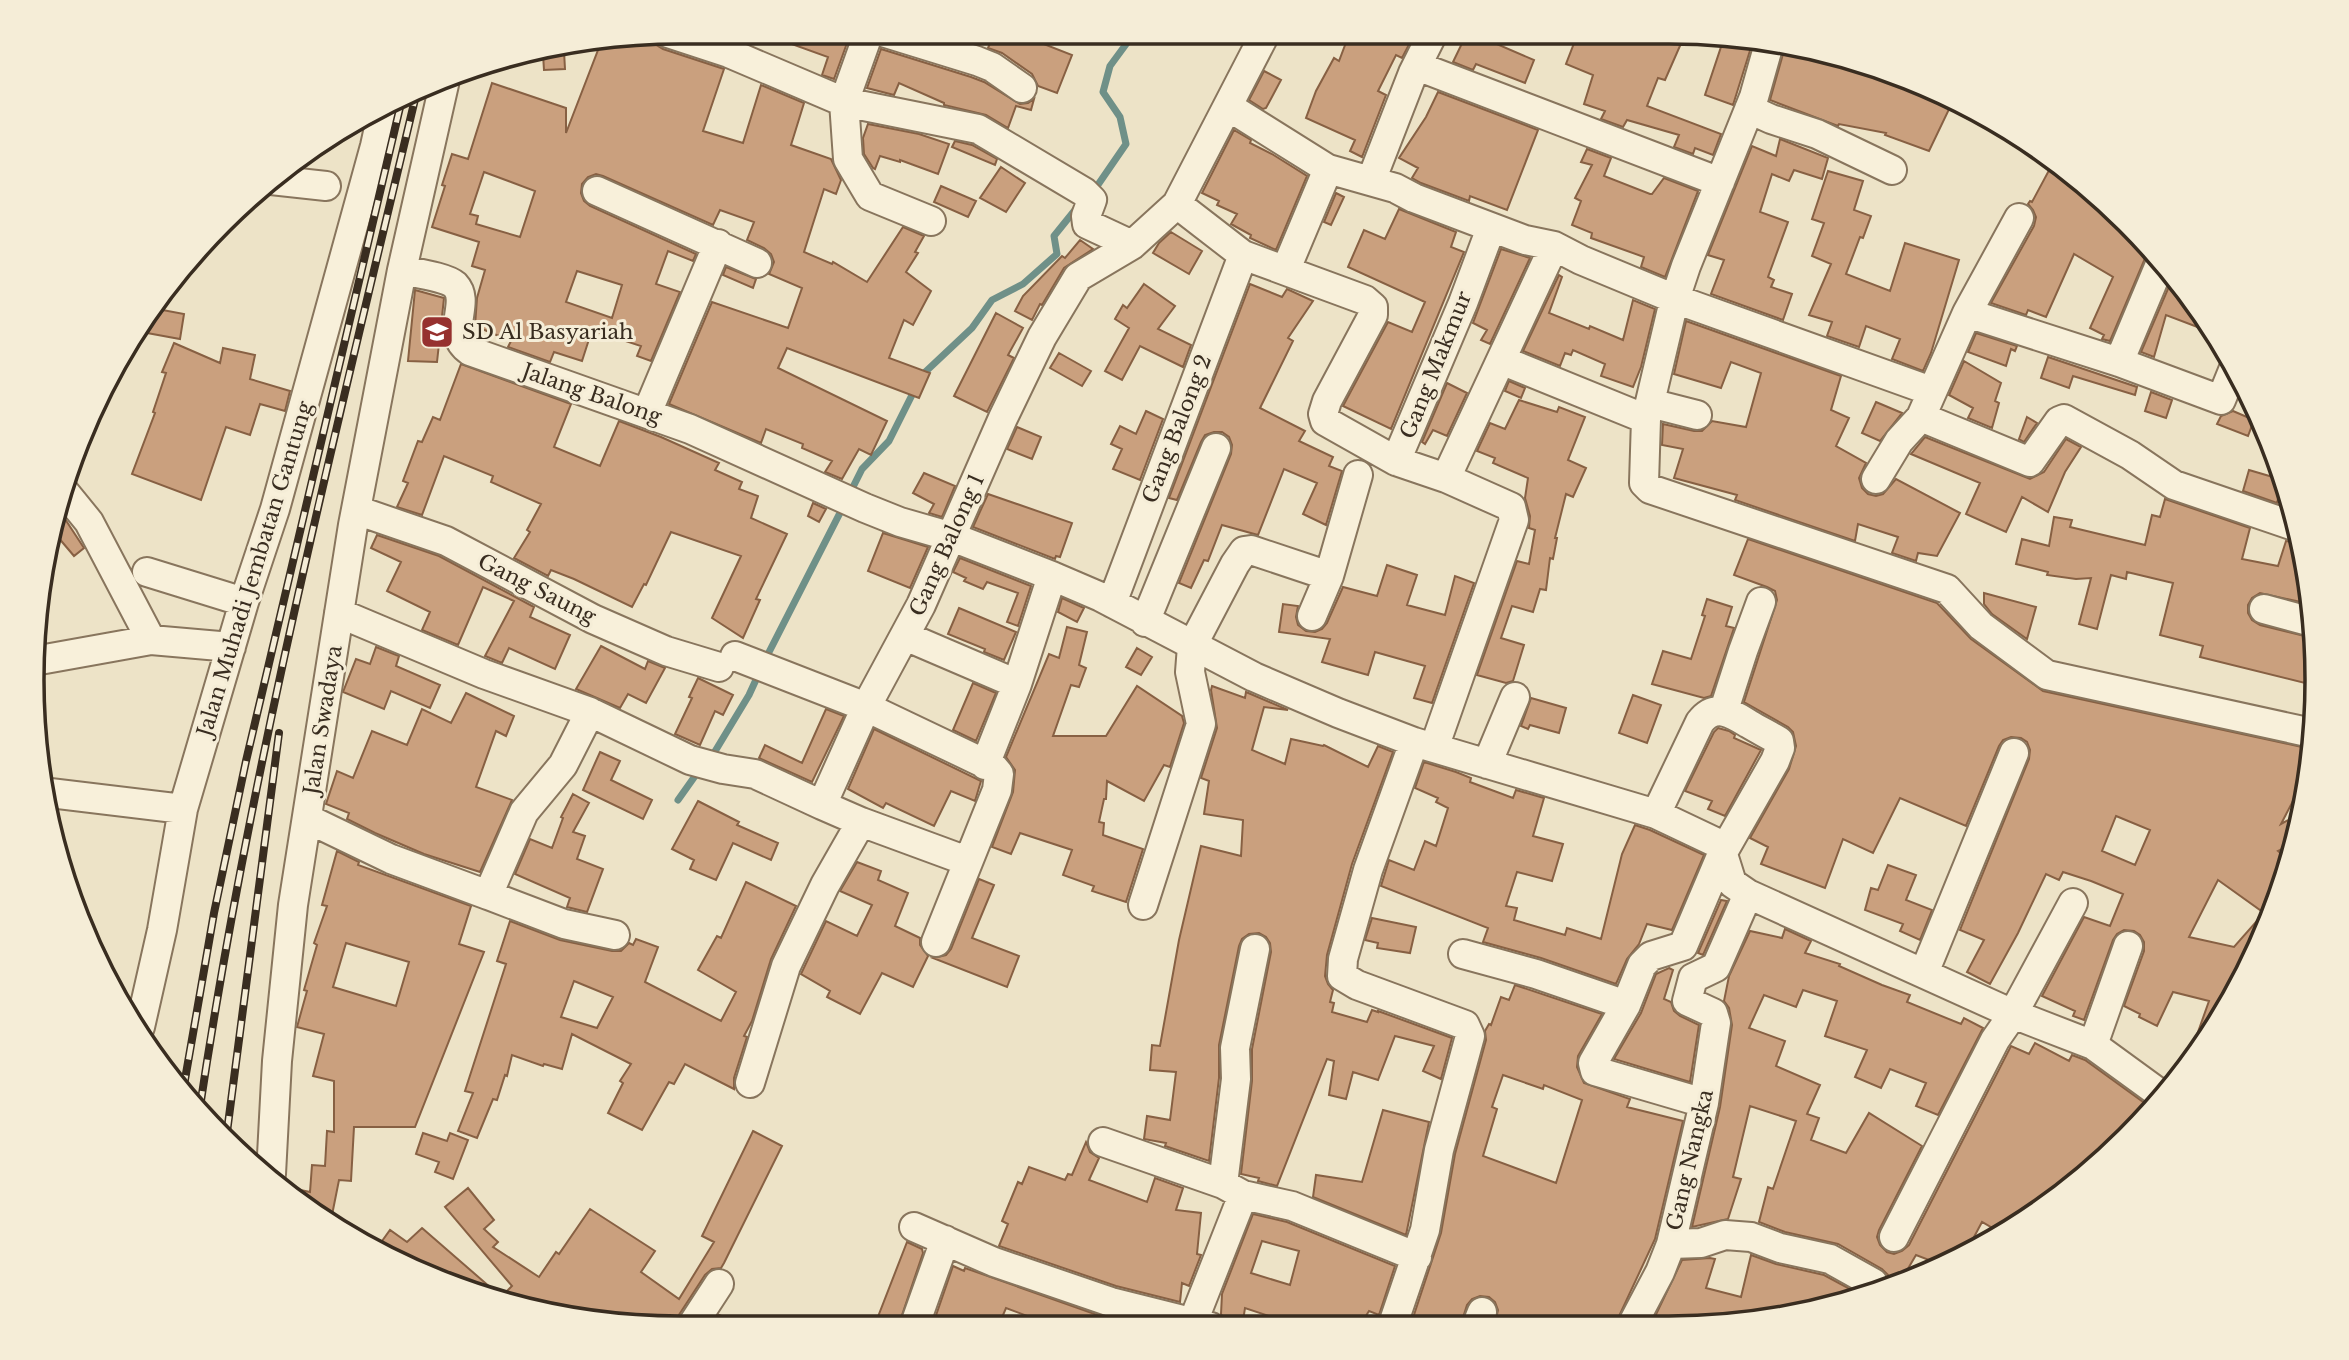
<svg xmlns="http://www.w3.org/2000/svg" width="2349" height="1360" viewBox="0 0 2349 1360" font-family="'Libre Baskerville',serif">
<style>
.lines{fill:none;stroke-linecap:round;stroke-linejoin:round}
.stream{stroke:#6f9088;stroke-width:7}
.building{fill:#caa07e;stroke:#876043;stroke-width:2;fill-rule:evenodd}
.minor-casing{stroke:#88755d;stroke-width:32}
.minor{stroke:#f8f0da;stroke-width:28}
.rail-casing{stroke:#392d20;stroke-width:8}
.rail{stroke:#f5edd7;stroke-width:5;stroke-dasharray:16;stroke-linecap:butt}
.labels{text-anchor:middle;stroke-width:6;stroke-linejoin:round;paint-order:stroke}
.poi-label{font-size:21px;fill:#392d20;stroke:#f5edd7;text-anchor:start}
.street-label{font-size:21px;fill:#392d20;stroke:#f5edd7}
.rim{fill:none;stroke:#392d20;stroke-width:3.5}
</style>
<rect width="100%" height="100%" fill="#ede3c7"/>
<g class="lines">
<path class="stream" d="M1093,192L1126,144L1120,117L1103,92L1110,66L1135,32
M921,376L972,328L992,300L1023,284L1057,254L1054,236L1079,205
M849,495L862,469L889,441L916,387
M765,660L844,505
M711,758L749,695L760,671
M678,800L700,769"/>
</g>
<path class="building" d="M764,32H812L833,39L836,32H851L834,79L822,75L828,57L764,34Z
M995,32H1013L1072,55L1057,93L1038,86L1032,74L1002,53L988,48Z
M1350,32L1415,33L1402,58L1396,55L1378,91L1386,95L1362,157L1350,151L1355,140L1306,118L1316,91L1334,58L1339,61Z
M1467,33H1496L1492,42L1534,60L1525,83L1476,64L1473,70L1453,62Z
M1578,33H1590L1603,38L1605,33H1668L1683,39L1665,80L1658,78L1647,106L1721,134L1713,155L1695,148L1693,154L1674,147L1679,135L1627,120L1623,127L1601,119L1605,111L1584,104L1593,75L1566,64Z
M1725,35L1753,41L1733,105L1705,95Z
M652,36L655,44L663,49L724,69L703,131L743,143L761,85L804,103L791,145L831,159L841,180L836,194L824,189L804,252L832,264L833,262L867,282L903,227L924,236L915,252L918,253L906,272L931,291L913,325L904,320L889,358L930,373L919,398L787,348L778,368L887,421L871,455L859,449L842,479L825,472L832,461L802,448L803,444L766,429L761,443L669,404L712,302L788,328L802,288L769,274L774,262L771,254L764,248L747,240L754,222L720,210L713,225L603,176L596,174L588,177L582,184L581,193L584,201L590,206L696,254L693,261L668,251L656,284L680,292L651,361L637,356L641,346L592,330L582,361L554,352L550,362L508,347L511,341L475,326L477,298L485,270L472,266L479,242L432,227L445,186L442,185L452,154L468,159L492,83L566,108V133L600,45ZM484,172L535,191L520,237L476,224L478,216L470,214ZM577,271L622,285L612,318L566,302Z
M1785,47L1877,66L1952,103L1929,151L1885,135L1886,133L1839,124L1838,126L1770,100Z
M881,49L971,77L984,82L1020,104L1028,103L1034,99L1031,110L1016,106L1008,128L986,115L944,105V103L899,83L894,95L867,88Z
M564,51L565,69L544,70L543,54Z
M1264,71L1281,80L1266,108L1263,109L1249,100Z
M1438,92L1538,130L1507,210L1470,196L1469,201L1421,183L1412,178L1418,168L1399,158L1426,117Z
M868,124L919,134L949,144L938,174L900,160V162L880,156L875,169L873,168L864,154L863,138Z
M1234,130L1251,140L1250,143L1272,154L1307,176L1276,250L1250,238L1251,235L1231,224L1237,214L1217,205L1219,201L1202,193Z
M1780,139L1828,158L1822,179L1794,170L1789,181L1772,174L1760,212L1788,222L1768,277L1774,280L1771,287L1792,294L1783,320L1711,294L1724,260L1708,255L1752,146L1776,156Z
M955,141L972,145L997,159L995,165L952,147Z
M1587,149L1611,158L1604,176L1650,194H1652L1664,178L1698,191L1665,277L1641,267L1644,257L1591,238L1592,233L1572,225L1581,201L1575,198L1592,165L1581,162Z
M2054,161L2127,221L2150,249L2146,256L2110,341L2102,339L2104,335L2090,328L2113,277L2074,254L2046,317L2028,310L2026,315L1991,303L2034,226L2036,217L2033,210L2028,204L2030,201L2032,202Z
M1001,167L1025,183L1006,212L980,198Z
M1828,171L1863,181L1854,210L1871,216L1863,238L1860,237L1846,274L1890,291L1905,243L1959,260L1931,353L1923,371L1892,359L1900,339L1866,326L1859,347L1827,336L1832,322L1809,315L1831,264L1812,256L1824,223L1812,219Z
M941,186L976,201L968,217L934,202Z
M1336,193L1344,197L1331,225L1324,222Z
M1399,209L1456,232L1451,247L1464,252L1391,429L1343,406L1388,322L1412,332L1425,302L1348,267L1364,230L1385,239Z
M1171,232L1202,251L1189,274L1153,253L1159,243Z
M1080,240L1093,249L1064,268L1042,305L1040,304L1032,320L1015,311L1023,296L1062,256L1065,258Z
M1501,249L1530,258L1490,344L1481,340L1487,330L1473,323Z
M726,267L756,279L753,288L723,275Z
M1559,275L1562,277L1549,313L1589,329L1590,326L1623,340L1633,300L1655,309L1641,367L1633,387L1601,376L1605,364L1573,350L1571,355L1565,353L1560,366L1523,351Z
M2173,277L2208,319L2216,334L2166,315L2154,357L2141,352Z
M1144,284L1175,306L1158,329L1191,345L1183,367L1140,346L1122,380L1105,371L1129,328L1115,319L1123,305L1127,308Z
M1250,284L1282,297L1287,289L1313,301L1288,338L1293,341L1260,408L1305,431L1299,441L1333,457L1329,466L1342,471L1326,525L1303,514L1317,483L1284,469L1258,535L1222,525L1208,561L1204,560L1191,588L1179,583L1231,454L1232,445L1229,437L1222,432H1214L1205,435L1201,442L1177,500L1169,498Z
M415,290L444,298L437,362L408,361Z
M152,308L184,314L180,339L136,331L141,319Z
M996,313L1023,328L1008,355L1014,358L987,412L954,396Z
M1686,321L1841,376L1831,410L1849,418L1836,446L1866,463L1859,478L1862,488L1868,494L1876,496L1883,494L1896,479L1960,513L1937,556L1918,553L1916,561L1892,553L1898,537L1858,524L1855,541L1735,500L1737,495L1674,478L1683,449L1662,445L1663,424L1694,431H1702L1712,421L1746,427L1761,373L1731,362L1721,388L1674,374Z
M1976,333L2017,346L2015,351L2011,349L2006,366L1968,352Z
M174,343L220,363L223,348L255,355L250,379L290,391L285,411L260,404L250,435L226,427L201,500L132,474L155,413L153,412L166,373L162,372Z
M1059,353L1091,371L1082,386L1050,368Z
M2048,357L2137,387L2135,395L2073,376L2069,388L2041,378Z
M1964,361L2001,383L1995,401L1999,403L1992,428L1968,418L1973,408L1949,395Z
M461,364L571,404L554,447L600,466L619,421L661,437L719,463L715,470L742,482L739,489L758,496L751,518L787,534L756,599L760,600L743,638L712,618L741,556L671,532L646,585L644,584L632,607L574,579L551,570L548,576L514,558L530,532L527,530L541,504L491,482L493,476L444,456L422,515L397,507L408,483L403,481L418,441L422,442L433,417L440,420Z
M1509,381L1525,388L1521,398L1505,391Z
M1447,383L1467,393L1447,436L1433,430L1425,444L1422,442Z
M2151,392L2172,400L2166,418L2145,411Z
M1519,400L1557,412L1559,407L1585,417L1568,460L1586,468L1573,497L1566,494L1555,538H1557L1553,559L1550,558L1546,590L1540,589L1533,612L1512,606L1501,638L1524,645L1513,681L1506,683L1477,675L1517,561L1529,564L1535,530L1529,528L1530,516L1525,498L1528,478L1493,463L1495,458L1477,451L1490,423L1505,429Z
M1876,402L1902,413L1880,441L1862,433Z
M1146,411L1163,419L1140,480L1113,469L1122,449L1111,444L1120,426L1136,434Z
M2233,411L2254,420L2248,436L2217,424L2221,416Z
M2027,417L2037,423L2024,442L2019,439Z
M1017,427L1041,437L1032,459L1007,449Z
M1925,437L2030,479L2044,472L2066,439L2081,447L2065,472L2048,512L2022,497L2006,532L1966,514L1980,483L1911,454Z
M2249,470L2283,480L2277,503L2243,491Z
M924,473L955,486L942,517L929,513L934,504L913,493Z
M988,494L1072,523L1060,557L1056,556L1055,559L973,527Z
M2165,499L2250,528L2242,559L2278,566L2286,541L2302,543L2305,553L2310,604L2260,593L2252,598L2248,605V613L2252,620L2260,625L2313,638L2317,686L2200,657L2203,646L2160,635L2173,583L2127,572L2126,579L2111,575L2097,629L2079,624L2091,578L2076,579L2047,575L2048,572L2016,564L2022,539L2049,546L2054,517L2072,520L2070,527L2145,545L2152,515L2160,517Z
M813,503L826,509L819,522L808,516Z
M65,519L84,548L74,556L52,530Z
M883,533L928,547L910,588L868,571Z
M377,535L439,556L534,607L530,617L570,635L555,669L509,648L502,663L485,656L514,601L483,587L458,645L422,630L430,612L387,591L401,562L371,548Z
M1748,539L1937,603L1971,639L2043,691L2311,749L2308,772L2281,824L2303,812L2294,843L2278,851L2289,860L2268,928L2208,1040L2199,1052L2192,1049L2209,1001L2173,992L2157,1026L2139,1017L2140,1014L2124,1006L2144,951V942L2140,935L2134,931L2124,930L2117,934L2113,940L2084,1020L2073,1016L2075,1011L2042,996L2084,917L2110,926L2123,894L2091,881L2063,872L2059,880L2046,874L2018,933L1990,984L1967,972L1984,940L1960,930L2029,759L2030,750L2027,742L2021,738L2011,737L2003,740L1999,746L1966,826L1900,798L1873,853L1843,839L1825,888L1761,864L1768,847L1750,838L1789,769L1796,746L1793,732L1788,727L1744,702L1777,600L1775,591L1767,587L1734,575ZM2116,816L2150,830L2135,865L2102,851ZM2218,880L2264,913L2234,947L2189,937Z
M960,558L1031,586L1018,626L1007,622L1018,593L987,582L983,589L964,581L966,578L953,572Z
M1387,565L1417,575L1407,605L1445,615L1455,576L1474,583L1432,703L1414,698L1425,666L1375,652L1368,675L1322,662L1330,639L1279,632L1283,604L1298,606L1296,617L1298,625L1306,631L1315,632L1322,629L1327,623L1343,587L1377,596Z
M1984,593L2036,607L2027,639L1992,614L1984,604Z
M1062,598L1084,608L1077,622L1058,612Z
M1707,599L1732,607L1726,626L1734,628L1711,696L1704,698L1652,684L1663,651L1691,659L1705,616L1702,615Z
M959,608L1016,632L1004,660L984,652L985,649L948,634Z
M1067,627L1087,632L1079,665L1086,668L1079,687L1071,685L1053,736H1106L1137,686L1182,716L1184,723L1170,767L1164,765L1144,801L1107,781L1106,799H1104L1099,822L1104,823L1103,835L1143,849L1126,902L1092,891L1094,886L1063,875L1072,850L1020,833L1011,854L992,847L1013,792L1015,770L1006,757L1049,654L1059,658Z
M601,646L645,669L648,661L665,668L646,703L628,694L620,708L576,689Z
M376,647L399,656L396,666L440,685L430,708L391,691L384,709L343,692L356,659L370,664Z
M1137,648L1152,657L1141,675L1126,667Z
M698,678L733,695L723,715L715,711L700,745L675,734L692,698L689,697Z
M973,683L996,693L976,741L953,730Z
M1212,686L1245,698L1246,692L1288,710L1264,707L1252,750L1285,764L1291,739L1323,746L1324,745L1368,767L1378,746L1393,752L1352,864L1327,955L1325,976L1328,984L1333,990L1330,1002L1334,1003L1332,1012L1367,1022L1372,1010L1378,1012V1011L1452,1038L1441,1079L1423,1071L1434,1046L1395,1036L1378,1080L1353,1072L1346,1099L1329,1095L1334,1061L1327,1059L1277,1186L1258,1181L1259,1178L1241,1174L1252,1081V1049L1271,952L1270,943L1266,937L1259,933L1249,934L1242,939L1239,946L1219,1045V1078L1209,1161L1165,1146L1166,1143L1144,1139L1147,1116L1170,1120L1176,1072L1150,1070L1152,1045L1160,1046L1179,940L1201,846L1241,856L1243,820L1204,814L1209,781L1201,778L1217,728L1211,690Z
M466,693L514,716L506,736L496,731L476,787L512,800L480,872L424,854L375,833L347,819L349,813L326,804L337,771L353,778L372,731L407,745L422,709L451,723Z
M1633,695L1661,705L1647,743L1619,733Z
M1531,698L1566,708L1559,733L1530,725L1528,729L1521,726Z
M826,709L844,716L812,782L759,758L765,745L802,763Z
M1718,728L1729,731L1735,735L1734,738L1761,750L1725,816L1708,809L1712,801L1685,791L1714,732Z
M874,729L981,781L975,801L951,791L934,826L886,803L883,808L848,789Z
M600,752L620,761L611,780L652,800L643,819L583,790Z
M1424,762L1456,772L1471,778L1470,782L1513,798L1516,790L1544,798L1533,836L1563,844L1552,881L1517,872L1506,906L1517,908L1514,920L1565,935L1567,928L1601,939L1622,854L1635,825L1650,830L1704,855L1672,930L1647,924L1639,944L1627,959L1616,984L1541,958L1483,942L1488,928L1381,886L1389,860L1414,870L1425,841L1436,846L1448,808L1436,802L1438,798L1415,788Z
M573,794L589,803L573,832L585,836L577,859L603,869L587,912L567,907L570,898L515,874L530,839L552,848L563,818L561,817Z
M698,801L739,822L737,825L778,843L771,860L733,843L716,880L690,869L694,860L672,849Z
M337,851L359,862L358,865L471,906L459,944L484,952L415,1127H354L351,1181L339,1180L332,1215L311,1211L286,1187L310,1192L312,1165L325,1166L327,1131L334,1132V1081L313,1076L324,1034L297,1027L307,991L304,990L317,945L314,943L327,906L322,905ZM346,943L409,962L396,1006L333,987Z
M857,862L881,871L878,880L908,893L895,926L920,938V945L928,956L913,987L882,973L860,1014L827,997L830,991L801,974L826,921L857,936L872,905L840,891Z
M1888,865L1916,875L1906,900L1932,910L1920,940L1900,931L1903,924L1865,910L1871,888L1878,890Z
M979,879L994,885L972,938L1019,956L1007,987L933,958L946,955L951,949Z
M746,882L796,906L771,959L752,1021L744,1036L747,1037L734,1078V1089L685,1064L674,1084L669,1082L642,1130L608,1113L623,1083L620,1081L631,1064L572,1034L562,1069L544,1064L543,1066L512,1055L507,1076L505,1075L497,1100L493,1099L477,1138L458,1131L473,1093L465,1091L506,964L497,961L510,921L560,940L612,951H621L629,943L633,945L636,939L658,947L645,982L721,1021L736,992L698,970L717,936L721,938ZM574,981L613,997L597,1028L561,1017Z
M1721,900L1727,901L1703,955L1698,953Z
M1372,918L1416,927L1410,953L1377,948L1378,943L1365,940Z
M1785,929L1811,941L1805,953L1840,964L1839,966L1882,985L1910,995L1907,1002L1961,1024L1964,1018L1983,1028L1938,1115L1916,1106L1926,1083L1890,1069L1881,1088L1855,1077L1867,1050L1825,1036L1837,1001L1803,990L1796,1007L1764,995L1749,1028L1785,1041L1776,1066L1820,1085L1807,1114L1819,1118L1811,1140L1846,1153L1869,1113L1922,1146L1879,1230L1877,1237L1880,1245L1887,1252L1894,1254L1902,1251L1909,1245L2011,1046L2029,1054L2035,1043L2069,1061L2072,1055L2085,1060L2150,1107L2127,1139L2003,1234L1982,1222L1965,1254L1942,1265L1916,1255L1899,1284L1888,1289V1275L1882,1269L1838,1244L1785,1232L1759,1222L1768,1187L1773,1189L1796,1121L1750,1106L1733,1177L1741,1179L1728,1219L1692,1227L1720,1107L1732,1025L1729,1008L1724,1001L1729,976L1750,931L1782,938Z
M1669,968L1673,970L1664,999L1671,1002L1674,1011L1680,1016L1699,1025L1690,1082L1614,1059L1641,1013L1656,974Z
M1515,985L1602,1014L1578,1056L1577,1067L1584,1083L1630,1099L1627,1107L1683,1121L1655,1239L1614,1327H1557L1520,1319L1518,1327H1494L1498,1310L1495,1302L1489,1297L1480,1296L1472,1299L1467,1305L1460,1327H1410L1441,1233L1455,1154L1486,1040L1485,1031L1489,1024L1491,1025L1501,997L1509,1000ZM1503,1075L1543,1089L1544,1085L1582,1100L1556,1183L1483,1156L1497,1109L1492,1107Z
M1383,1110L1429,1122L1406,1235L1313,1197L1316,1175L1362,1182Z
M753,1131L782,1146L724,1263L721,1268L712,1269L705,1275L677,1318L675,1327H637L507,1301V1291L512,1286L445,1207L468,1188L494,1220L484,1229L498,1242L493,1247L539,1277L556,1252L559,1254L590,1209L655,1251L641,1272L679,1299L714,1242L702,1236Z
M423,1133L447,1141L450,1133L468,1140L453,1179L435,1172L439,1162L416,1154Z
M1086,1142L1090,1152L1099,1158L1089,1180L1147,1202L1155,1178L1183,1188L1176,1210L1201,1213L1197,1254L1201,1255L1189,1286L1182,1283L1180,1302L1116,1286L999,1246L1008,1224L1002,1221L1018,1182L1022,1184L1029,1167L1065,1180L1068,1174L1072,1175Z
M1253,1214L1287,1222L1395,1266L1379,1315L1369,1311L1359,1327H1310L1280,1323L1281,1320L1245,1308L1242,1327L1227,1326L1221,1314L1222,1294ZM1262,1241L1299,1251L1290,1285L1251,1273Z
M422,1228L506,1301L472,1294L377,1248L390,1230L407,1242Z
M907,1242L922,1249L923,1253L898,1327H874Z
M1751,1255L1776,1264L1824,1275L1850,1289L1848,1300L1712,1327L1682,1320L1681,1327H1650L1682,1260L1710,1258L1715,1259L1706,1288L1741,1297Z
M953,1266L964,1271L965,1268L1106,1318L1143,1327H1035L1038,1320L1006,1308L998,1327H932Z
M719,1315L748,1327H711Z"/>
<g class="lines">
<defs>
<path id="minor" d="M869,32L844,102L848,159L870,196L931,221
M883,32L977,61L992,67L1022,88
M668,33L729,53L844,102L978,129L1084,192L1092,200L1086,216L1087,224L1132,245
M1769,44L1754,97L1686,266L1673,305L1646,419L1644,483L1650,489L1947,589L1981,626L2047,675L2312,733
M1417,66L1720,182
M1229,107L1328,169L1395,188L1414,198L1525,240L1554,246L1581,260L1675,299L1931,391
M1749,109L1771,119L1817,134L1892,170
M271,180L326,186
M1371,181L1413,73L1433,33
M597,191L757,263
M1177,204L1243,255L1365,300L1373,307V315L1327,401L1323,414L1325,421L1396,461
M2019,218L1967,313L2119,362L2221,400L2234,368
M1286,269L1328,169
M402,270C415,273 446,277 455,285C472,303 443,333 470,351L690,429L865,508L900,522L952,537L1052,576L1101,597L1254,677L1338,713L1414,742L1656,814L1715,842L1721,848L1732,883L1748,894L2013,1014L2093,1045L2163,1096
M1501,360L1646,419
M2119,362L2161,262
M1650,403L1697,415
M647,413L718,244
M1921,417L2030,462L2059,421L2064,419L2130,455L2174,485L2297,527
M1446,478L1554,246
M1876,479L1899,441L1921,417L1967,313
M63,490L89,522L151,640
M356,510L446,541L593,619L666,651L719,667
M147,572L244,602
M1112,603L1243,255
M2264,609L2312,622
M339,613L484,674L590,712L690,760L723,769L755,774L822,805
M1312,616L1329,576
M1145,622L1216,448
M905,636L1017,684
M735,656L866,707L994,768L999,774L997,790L936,942
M34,661L151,640L231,647
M1724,710L1743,651L1761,602
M590,712L563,765L524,812L488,895L564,924L615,935
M1434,748L1514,520L1511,507L1446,478L1396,461L1463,303L1491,228
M1487,764L1515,697
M985,765L1017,684L1052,576
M50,793L183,809
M1656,814L1700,722C1715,702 1733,714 1749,724C1759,730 1769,735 1779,741L1780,748L1775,761L1722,854L1683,946L1651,956L1642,965L1626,1005L1593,1063L1595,1071L1704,1103
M308,819L391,859L488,895
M861,822L967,861
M1143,905L1201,724L1190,672L1192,646L1235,564L1244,551L1251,550L1329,576L1358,475
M1463,954L1536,974L1626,1005
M1924,973L2014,753
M140,1027L162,930L183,809L244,602L275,509L375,146L382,114
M2093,1045L2128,946
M750,1083L786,966L825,885L861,822L822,805L866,707L921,605L1003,418L1042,337L1078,277L1132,245L1177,204L1266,32
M1103,1142L1223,1184L1243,1195L1292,1206L1417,1257
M271,1174L277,1061L293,905L353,525L402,270L445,80
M1223,1184L1236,1079L1235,1048L1255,949
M914,1227L994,1262L1111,1302L1211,1327
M1894,1237L1995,1040L2013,1014L2073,903
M1671,1244L1701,1243L1725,1235L1751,1237L1780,1248L1830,1259L1873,1283L1864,1297
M691,1327L719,1284
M914,1327L945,1240
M1191,1327L1243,1195
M1392,1327L1425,1230L1439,1150L1470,1036L1465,1025L1357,985L1342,976L1343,959L1368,870L1414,742
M1476,1327L1482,1312
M1631,1327L1660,1272L1671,1244L1704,1103L1716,1023L1713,1013L1687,1001L1693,978L1716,967L1748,894"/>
</defs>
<use href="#minor" class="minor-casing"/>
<use href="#minor" class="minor"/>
<defs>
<path id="rail" d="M183,1091L214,913L246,761L401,103
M200,1107C251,766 336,431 416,95
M227,1132L279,733"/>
</defs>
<use href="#rail" class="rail-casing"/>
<use href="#rail" class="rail"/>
</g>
<defs>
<symbol id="school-square" viewBox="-11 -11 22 22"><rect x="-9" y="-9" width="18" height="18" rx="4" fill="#96312f" stroke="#f5edd7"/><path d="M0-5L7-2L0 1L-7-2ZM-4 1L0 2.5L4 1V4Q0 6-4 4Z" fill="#fff"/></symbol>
</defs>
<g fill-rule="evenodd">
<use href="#school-square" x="418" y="313" width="38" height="38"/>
</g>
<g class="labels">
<g class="poi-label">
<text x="462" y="339">SD Al Basyariah</text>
</g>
<g class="street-label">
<text transform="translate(1436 365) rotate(-68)" y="7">Gang Makmur</text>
<text transform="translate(592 394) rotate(19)" y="7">Jalang Balong</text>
<text transform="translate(1177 429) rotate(-69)" y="7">Gang Balong 2</text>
<text transform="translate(947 545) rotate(-66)" y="7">Gang Balong 1</text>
<text transform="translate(255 569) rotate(-73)" y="7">Jalan Muhadi Jembatan Gantung</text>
<text transform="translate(537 589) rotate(27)" y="7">Gang Saung</text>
<text transform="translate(323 720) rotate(-81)" y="7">Jalan Swadaya</text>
<text transform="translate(1690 1160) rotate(-77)" y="7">Gang Nangka</text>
</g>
</g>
<path d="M0 0H2349V1360H0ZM680 44H1669A636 636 0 0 1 2305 680V680A636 636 0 0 1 1669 1316H680A636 636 0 0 1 44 680V680A636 636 0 0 1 680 44Z" fill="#f5edd7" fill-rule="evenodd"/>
<path class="rim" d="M680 44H1669A636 636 0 0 1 2305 680V680A636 636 0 0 1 1669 1316H680A636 636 0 0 1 44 680V680A636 636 0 0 1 680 44Z"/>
</svg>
